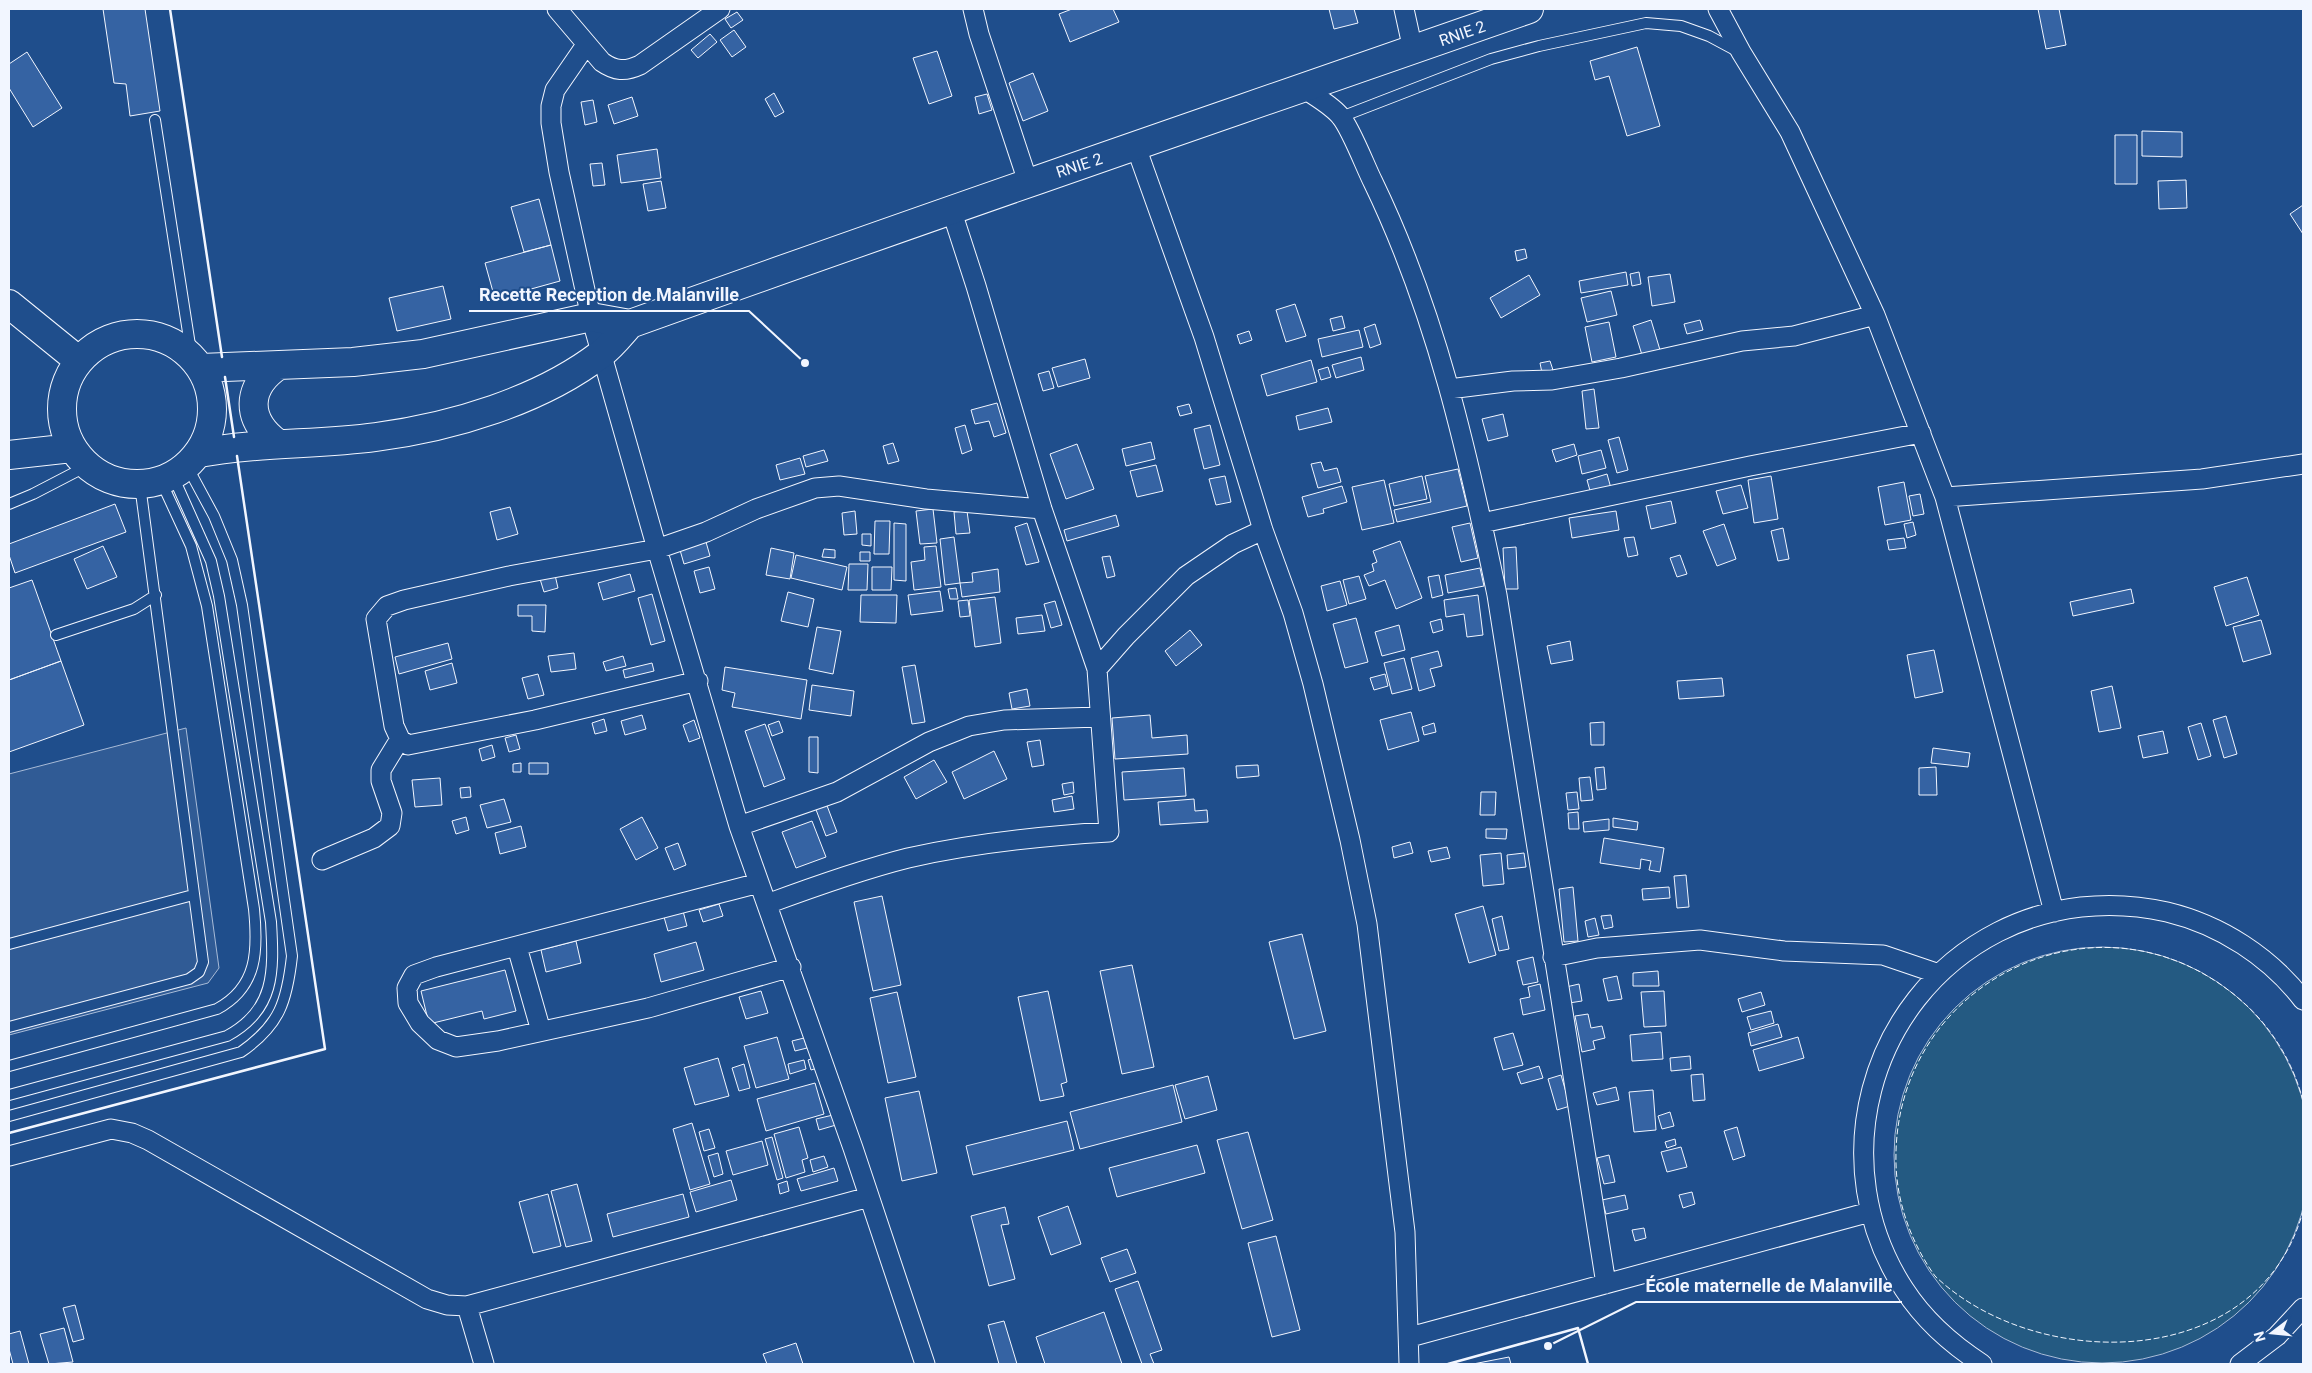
<svg xmlns="http://www.w3.org/2000/svg" width="2312" height="1373" viewBox="0 0 2312 1373" font-family="Roboto,sans-serif">
<style>
.green{fill:#245a82;stroke:#a8bbd7}
.parking{fill:#305b95;stroke:#a8bbd7}
.building{fill:#3563a3;stroke:#f2f6ff}
.lines{fill:none;stroke-linecap:round;stroke-linejoin:round}
.lane-casing{stroke:#f2f6ff;stroke-width:12}
.street-casing{stroke:#f2f6ff;stroke-width:21}
.primary-casing{stroke:#f2f6ff;stroke-width:30}
.lane{stroke:#1f4e8c;stroke-width:10}
.street{stroke:#1f4e8c;stroke-width:19}
.primary{stroke:#1f4e8c;stroke-width:28}
.fence{stroke:#f2f6ff;stroke-width:1;stroke-dasharray:6 2.5;stroke-linecap:butt}
.wall{stroke:#f2f6ff;stroke-width:2.5}
.labels{text-anchor:middle;stroke-width:4;stroke-linejoin:round;paint-order:stroke}
.street-label{font-size:16px;fill:#f2f6ff;stroke:#1f4e8c}
.leader{fill:none;stroke:#f2f6ff;stroke-width:2}
.callout-dot{fill:#f2f6ff;stroke:#1f4e8c;stroke-width:2}
.callout-label{font-size:18px;text-anchor:middle;font-weight:bold;fill:#f2f6ff;stroke:#1f4e8c;stroke-width:4;stroke-linejoin:round;paint-order:stroke}
</style>
<rect width="100%" height="100%" fill="#1f4e8c"/>
<path class="green" d="M1894 1155a208 208 0 1 1 416 0a208 208 0 1 1-416 0Z"/>
<path class="parking" d="M186,728L219,968L208,983L9,1035V774Z"/>
<path class="building" d="M103,9H145L160,111L130,116L126,84L114,83Z
M1072,9H1113L1119,22L1070,42L1059,14Z
M1329,9H1354L1358,23L1334,29Z
M2038,9H2059L2066,45L2046,49Z
M737,12L743,20L731,28L725,19Z
M734,30L746,47L732,57L720,40Z
M710,34L717,42L698,58L691,50Z
M1637,47L1660,126L1627,136L1609,76L1595,80L1590,61Z
M937,51L952,96L929,104L913,58Z
M27,52L62,108L33,127L9,88V64Z
M1033,73L1048,111L1023,121L1009,83Z
M774,93L784,112L775,117L765,99Z
M987,94L992,110L979,114L975,97Z
M632,97L638,116L614,124L608,105Z
M593,100L597,122L585,125L581,102Z
M2142,131L2182,132V157L2142,156Z
M2115,135H2137V184H2115Z
M657,149L661,178L621,183L617,155Z
M602,163L605,185L593,186L590,164Z
M2186,180L2187,208L2159,209L2158,181Z
M661,181L666,208L648,211L643,184Z
M539,199L551,245L524,252L511,207Z
M2303,205V234L2290,214Z
M551,245L560,281L495,299L485,263Z
M1525,249L1527,258L1517,261L1515,251Z
M1626,272L1628,285L1581,293L1579,281Z
M1639,272L1641,284L1632,286L1630,274Z
M1670,274L1675,302L1652,306L1648,277Z
M1529,275L1540,295L1501,318L1490,298Z
M443,286L451,319L397,331L389,298Z
M1611,291L1617,315L1587,322L1581,298Z
M1295,304L1306,336L1286,342L1276,310Z
M1342,316L1345,328L1333,331L1330,319Z
M1651,320L1660,350L1642,355L1633,326Z
M1700,320L1703,330L1687,334L1684,324Z
M1609,322L1616,357L1592,362L1585,327Z
M1375,324L1381,344L1370,348L1364,328Z
M1359,330L1363,347L1322,357L1318,339Z
M1249,331L1252,340L1240,344L1237,335Z
M1361,357L1364,370L1336,378L1332,365Z
M1085,359L1090,378L1058,387L1052,368Z
M1311,360L1317,382L1267,396L1261,375Z
M1550,361L1553,370L1542,373L1540,363Z
M1328,367L1331,377L1321,380L1318,370Z
M1049,371L1054,388L1043,391L1038,374Z
M1594,389L1599,428L1586,429L1582,391Z
M997,403L1006,433L994,437L989,421L975,424L971,410Z
M1189,404L1192,413L1180,416L1177,407Z
M1328,408L1332,422L1299,430L1296,416Z
M1503,414L1508,436L1488,441L1482,419Z
M965,425L972,450L962,454L955,428Z
M1210,425L1220,465L1204,469L1194,429Z
M1619,437L1628,470L1617,473L1608,440Z
M1151,442L1155,459L1126,466L1122,449Z
M893,443L899,461L888,464L883,446Z
M1077,444L1094,489L1066,499L1050,454Z
M1574,444L1577,455L1556,462L1552,450Z
M824,450L828,461L806,467L803,456Z
M1601,450L1606,468L1582,474L1578,456Z
M800,458L805,474L780,480L776,465Z
M1321,462L1324,471L1337,468L1341,482L1318,488L1311,464Z
M1156,465L1163,491L1137,497L1130,471Z
M1458,469L1467,506L1397,522L1394,510L1431,502L1425,476Z
M1607,474L1614,499L1594,505L1587,480Z
M1225,476L1231,502L1216,505L1209,479Z
M1422,476L1427,499L1394,506L1389,484Z
M1771,476L1778,519L1754,523L1748,480Z
M1384,480L1394,523L1362,530L1352,487Z
M1904,482L1911,520L1885,525L1878,487Z
M1741,485L1748,508L1723,514L1716,491Z
M1342,486L1347,502L1323,509L1324,513L1308,517L1302,497Z
M1920,494L1924,514L1913,516L1909,496Z
M1671,501L1676,523L1651,529L1646,506Z
M115,504L126,532L15,573L9,555V544Z
M510,507L518,534L497,540L490,512Z
M933,509L937,543L920,544L916,511Z
M855,511L857,534L844,535L842,513Z
M967,511L970,533L956,534L954,512Z
M1616,511L1619,530L1572,538L1569,518Z
M1116,515L1119,526L1067,541L1064,530Z
M875,521H890L889,554H874Z
M1913,522L1916,535L1907,538L1904,524Z
M894,523L906,524V581L894,580Z
M1027,523L1039,562L1026,565L1015,527Z
M1470,523L1478,558L1461,562L1452,527Z
M1724,524L1736,559L1717,566L1703,531Z
M1783,528L1789,559L1778,561L1771,531Z
M862,534H871V546L862,545Z
M954,537L960,583L945,585L940,539Z
M1634,537L1638,555L1628,557L1624,538Z
M1904,538L1906,548L1889,550L1887,540Z
M1400,541L1422,598L1396,609L1385,580L1369,586L1364,575L1374,571L1372,564L1377,562L1373,551Z
M706,542L710,556L684,564L680,550Z
M103,546L117,577L87,589L74,559Z
M936,546L941,587L914,590L911,562L925,560L924,547Z
M1516,547L1518,589H1505L1503,548Z
M771,548L794,553L790,579L766,575Z
M824,549L835,550V558L822,557Z
M860,552H870V561H860Z
M796,555L847,567L842,590L791,578Z
M1680,555L1687,574L1677,577L1670,558Z
M1110,556L1115,576L1107,578L1102,557Z
M849,564H868L867,590H848Z
M709,567L715,589L700,593L694,571Z
M872,567H892L891,590H872Z
M1480,568L1484,586L1448,593L1445,575Z
M998,569L1000,592L962,597L960,583L973,582L972,573Z
M630,574L635,591L603,600L598,583Z
M555,575L558,588L544,592L540,579Z
M1439,575L1443,595L1432,598L1428,577Z
M1359,576L1366,599L1349,604L1343,580Z
M2247,577L2259,615L2226,626L2214,587Z
M32,580L61,661L9,680V588Z
M1340,581L1347,605L1327,611L1321,586Z
M956,588L958,599H950L948,589Z
M2131,589L2134,603L2073,616L2070,602Z
M940,591L943,611L911,615L908,595Z
M788,592L814,599L808,627L781,621Z
M652,594L665,641L651,645L638,598Z
M861,595H897L896,623L860,622Z
M1478,595L1483,635L1467,637L1464,614L1446,617L1444,600Z
M995,597L1001,643L975,647L969,600Z
M968,600L970,616L960,617L958,601Z
M1055,601L1062,625L1051,628L1044,604Z
M518,605H546L545,632L532,631V616H518Z
M1042,615L1045,631L1018,634L1016,618Z
M1356,618L1368,662L1345,668L1333,624Z
M1441,619L1443,630L1433,633L1430,622Z
M2261,620L2271,654L2243,662L2233,627Z
M1399,625L1405,650L1382,656L1375,632Z
M817,627L841,631L833,674L809,669Z
M1190,630L1202,645L1176,666L1165,651Z
M1570,641L1573,660L1551,664L1547,646Z
M448,643L452,659L399,674L395,657Z
M1934,650L1943,692L1915,698L1907,655Z
M1438,651L1442,666L1430,669L1435,686L1419,691L1411,658Z
M574,653L576,669L551,672L548,656Z
M623,656L626,666L606,671L603,662Z
M1404,658L1412,689L1392,694L1384,663Z
M61,661L84,725L9,752V680Z
M452,663L457,683L430,690L425,671Z
M652,663L654,671L625,678L623,670Z
M915,665L925,722L912,724L902,667Z
M725,667L807,680L801,719L732,707L735,693L722,690Z
M538,674L544,695L528,699L522,678Z
M1385,674L1388,686L1374,690L1370,678Z
M1722,678L1724,696L1679,699L1677,681Z
M812,685L854,691L851,716L809,710Z
M2112,686L2121,728L2099,732L2091,691Z
M1027,689L1030,706L1012,709L1009,693Z
M1411,712L1419,741L1388,750L1380,720Z
M642,715L646,729L625,735L621,721Z
M1150,715L1152,738L1187,735L1188,754L1115,759L1112,718Z
M2226,716L2237,754L2224,758L2213,720Z
M604,719L607,731L595,734L592,723Z
M694,720L700,738L689,742L683,725Z
M779,721L783,732L772,736L768,725Z
M1604,722V745H1591L1590,723Z
M1434,723L1436,732L1424,735L1422,727Z
M2201,723L2211,756L2198,760L2188,727Z
M765,724L785,779L764,787L745,731Z
M2163,731L2168,753L2143,758L2138,736Z
M516,735L520,749L509,752L505,738Z
M809,737H818V773L809,772Z
M1040,740L1044,765L1032,767L1027,742Z
M492,745L495,757L482,761L479,749Z
M1933,748L1970,753L1968,767L1931,763Z
M994,751L1007,779L964,799L952,772Z
M934,760L947,782L916,799L904,777Z
M521,763V772H513V764Z
M529,763H548V774H529Z
M1258,765L1259,776L1237,778L1236,766Z
M1604,767L1606,789L1597,790L1595,768Z
M1936,767L1937,795H1919V768Z
M1184,768L1186,796L1124,800L1122,772Z
M1590,777L1593,800L1581,801L1579,778Z
M440,778L442,805L415,807L412,780Z
M1073,782L1074,793L1064,795L1062,784Z
M470,787L471,797L461,798L460,788Z
M1481,792H1496L1495,815H1480Z
M1577,792L1579,809L1568,810L1566,793Z
M1072,796L1074,809L1054,812L1052,800Z
M504,799L511,822L487,828L480,805Z
M1194,799L1195,811L1207,810L1208,822L1160,825L1158,802Z
M826,803L837,832L826,836L815,807Z
M1578,812L1579,829H1569L1568,813Z
M466,817L469,830L456,834L452,821Z
M642,817L658,848L636,860L620,829Z
M1613,818L1638,822L1637,830L1613,827Z
M1609,819V830L1584,832L1583,822Z
M812,821L826,857L796,868L782,832Z
M521,826L526,847L500,854L495,833Z
M1486,829H1507L1506,839L1486,838Z
M1604,838L1664,848L1660,872L1649,870L1651,861L1641,859L1640,869L1600,863Z
M1410,842L1413,853L1394,858L1392,847Z
M678,843L686,865L674,870L665,848Z
M1447,847L1450,858L1431,862L1428,851Z
M1501,853L1504,884L1483,886L1480,855Z
M1524,853L1526,867L1508,869L1507,855Z
M1686,875L1689,907L1677,908L1674,876Z
M1573,887L1578,941L1564,942L1559,889Z
M1669,887L1670,898L1643,900L1642,889Z
M882,896L901,985L873,991L854,902Z
M719,904L723,916L703,922L699,910Z
M1483,906L1496,955L1469,963L1455,914Z
M683,911L687,926L668,931L664,917Z
M1611,915L1613,927L1604,929L1601,916Z
M1502,916L1509,949L1499,951L1492,919Z
M1595,918L1599,935L1588,937L1585,921Z
M1302,934L1326,1031L1294,1039L1269,942Z
M576,941L581,963L546,972L541,950Z
M696,942L704,970L661,982L654,954Z
M1533,957L1538,982L1523,985L1517,961Z
M1132,965L1154,1067L1122,1074L1100,971Z
M505,970L516,1011L484,1019L482,1011L429,1024L421,991Z
M1658,971L1659,986H1633V973Z
M1617,976L1622,999L1608,1001L1603,979Z
M1540,984L1545,1010L1523,1015L1520,999L1530,997L1528,987Z
M1579,984L1582,1001L1569,1003L1566,987Z
M761,991L768,1013L746,1019L739,997Z
M1048,991L1067,1082L1061,1084L1064,1096L1040,1101L1018,997Z
M1664,991L1666,1026L1644,1027L1641,992Z
M897,992L916,1077L888,1083L870,998Z
M1761,992L1765,1005L1742,1012L1738,999Z
M1771,1011L1774,1023L1751,1030L1747,1017Z
M1588,1014L1591,1028L1602,1026L1605,1038L1593,1041L1595,1049L1582,1052L1575,1016Z
M1778,1024L1782,1037L1751,1046L1748,1033Z
M1661,1032L1663,1059L1632,1061L1630,1035Z
M1513,1033L1523,1065L1503,1070L1494,1038Z
M777,1037L789,1079L756,1088L744,1046Z
M1798,1037L1804,1058L1759,1071L1753,1050Z
M804,1038L807,1048L795,1051L792,1041Z
M821,1056L824,1066L811,1070L808,1060Z
M1690,1056L1691,1069L1671,1071L1670,1058Z
M718,1058L729,1096L695,1105L684,1068Z
M804,1060L806,1069L790,1074L788,1064Z
M744,1064L750,1088L739,1091L732,1068Z
M1539,1066L1543,1078L1521,1084L1517,1073Z
M1703,1074L1705,1100L1693,1101L1691,1075Z
M1561,1075L1570,1106L1557,1110L1548,1079Z
M1208,1076L1217,1110L1185,1119L1175,1085Z
M815,1083L824,1114L766,1131L757,1099Z
M1173,1085L1182,1122L1080,1149L1070,1112Z
M1616,1087L1619,1100L1597,1105L1593,1093Z
M1653,1090L1656,1130L1634,1132L1629,1092Z
M919,1091L937,1173L902,1181L885,1098Z
M1670,1112L1674,1126L1662,1129L1658,1116Z
M833,1115L836,1125L819,1130L816,1119Z
M1067,1121L1074,1150L973,1175L966,1146Z
M692,1123L710,1184L690,1190L673,1129Z
M799,1127L808,1158L802,1160L805,1172L786,1178L774,1134Z
M1737,1127L1745,1156L1733,1160L1724,1131Z
M709,1129L715,1148L704,1151L699,1132Z
M1248,1132L1273,1220L1242,1229L1217,1140Z
M772,1137L783,1178L777,1180L765,1139Z
M1675,1139L1676,1145L1667,1148L1665,1142Z
M762,1141L768,1165L733,1175L726,1151Z
M1197,1145L1205,1173L1117,1197L1109,1168Z
M1681,1147L1687,1167L1667,1172L1661,1152Z
M718,1153L723,1174L714,1177L708,1156Z
M1609,1155L1615,1182L1604,1184L1597,1158Z
M824,1156L828,1167L813,1172L810,1160Z
M834,1168L838,1181L801,1191L797,1179Z
M731,1180L737,1200L696,1212L690,1192Z
M787,1181L789,1191L780,1194L778,1184Z
M577,1184L592,1241L566,1247L551,1191Z
M1692,1192L1695,1204L1683,1208L1679,1195Z
M548,1194L561,1246L533,1253L519,1202Z
M683,1194L689,1217L613,1237L607,1214Z
M1625,1195L1628,1209L1606,1214L1602,1200Z
M1068,1206L1081,1244L1051,1255L1038,1217Z
M1005,1207L1009,1224L1001,1225L1015,1279L989,1286L971,1216Z
M1644,1228L1646,1238L1635,1241L1632,1230Z
M1276,1236L1300,1330L1272,1337L1248,1243Z
M1127,1249L1136,1273L1110,1282L1101,1258Z
M1138,1281L1162,1350L1150,1354L1154,1364H1142L1115,1289Z
M75,1305L84,1339L73,1342L63,1308Z
M1104,1312L1122,1364H1045L1036,1337Z
M1004,1321L1017,1364H999L988,1325Z
M64,1328L73,1362L49,1364L40,1334Z
M20,1331L29,1364H13L9,1349V1334Z
M796,1343L803,1364H767L763,1354Z
M1509,1357L1511,1364H1473Z"/>
<g class="lines">
<defs>
<path id="lane" d="M1341,117L1491,59L1539,46L1646,23L1681,26L1709,36L1737,51
M155,120L192,358
M9,504L33,494L87,466
M56,635L134,609L156,595
M9,944L193,895
M9,1027L189,979L199,972L203,962L140,485
M9,1066L217,1009C258,987 258,950 254,909L207,606L191,546L161,481
M9,1095L227,1036C275,1010 274,972 271,922L219,596L211,561L173,476
M9,1116L241,1052C280,1025 287,1001 292,956L242,605L232,560L214,516L187,466"/>
<path id="street" d="M557,9L602,62C615,71 625,72 640,65L720,9
M973,9L979,34L1028,182
M1404,9L1413,50
M1718,9L1741,52L1790,132L1875,315L1945,497L2054,912
M586,45L555,90L551,106V123L559,172L591,317L657,549L739,826L853,1148L925,1364
M1302,87C1314,96 1332,105 1341,117C1351,129 1365,166 1373,182C1436,312 1468,454 1497,595L1606,1284
M1136,147L1204,337L1263,530L1293,613L1313,684L1350,840L1367,924L1405,1232L1409,1364
M1449,389L1513,381L1552,380L1621,368L1742,341L1794,336L1875,315
M1945,497L2202,479L2303,464
M1482,523L1750,466L1921,433
M1097,669L1126,636L1186,576L1233,544L1263,530
M698,681L535,720L408,745L400,739L394,726L376,619L387,606L404,600L509,576L657,549L706,532L756,509L815,488L839,486L926,499L1042,509
M739,826L837,792L929,742L969,726L1004,720L1099,717
M322,860L374,838L390,826L392,813L381,781V770L400,739
M759,883L436,967L414,975L407,988L408,1003L420,1023L438,1040L456,1047L498,1041L648,1008L791,967
M767,904C813,887 860,870 908,858C974,843 1041,836 1109,832L1097,669L1042,509L976,286L951,209
M517,947L541,1031
M1553,957L1597,948L1700,940L1784,951L1883,955L1939,974
M9,1156L111,1129L132,1133L148,1140L427,1299L447,1305L467,1306L869,1197
M467,1306L484,1364
M1410,1337L1870,1212
M1982,1364C1951,1344 1924,1320 1904,1289C1824,1166 1867,999 1998,932C2051,905 2110,899 2167,912C2221,925 2270,957 2303,1000
M2240,1364L2277,1336L2303,1308"/>
<path id="primary" d="M9,304L78,360
M62 409a75 75 0 1 1 150 0a75 75 0 1 1-150 0Z
M201,368L353,362L423,354L591,317L630,324
M277,443C245,419 246,387 279,365
M199,453C259,442 317,445 376,437C452,427 540,401 601,354C612,346 621,334 630,324C929,216 1229,114 1529,9
M9,455L72,448"/>
</defs>
<use href="#lane" class="lane-casing"/>
<use href="#street" class="street-casing"/>
<use href="#primary" class="primary-casing"/>
<use href="#lane" class="lane"/>
<use href="#street" class="street"/>
<use href="#primary" class="primary"/>
<path class="fence" d="M2303,1101C2293,1061 2269,1023 2237,997C2097,880 1891,984 1896,1164C1897,1204 1912,1244 1935,1276C2036,1373 2259,1373 2303,1211"/>
<path class="wall" d="M170,9L222,357
M225,377L234,437
M9,1133L325,1049L237,456
M1448,1364L1578,1328L1588,1364"/>
</g>
<g class="labels">
<g class="street-label">
<text transform="translate(1462 33) rotate(-19)" y="6">RNIE 2</text>
<text transform="translate(1079 165) rotate(-18)" y="6">RNIE 2</text>
</g>
</g>
<path class="leader" d="M805 363L749 311H469M1548 1346L1636 1302H1902"/>
<g class="callout-dot">
<circle cx="805" cy="363" r="5"/>
<circle cx="1548" cy="1346" r="5"/>
</g>
<g class="callout-label">
<text x="609" y="301">Recette Reception de Malanville</text>
<text x="1769" y="1292">École maternelle de Malanville</text>
</g>
<rect width="2312" height="1373" fill="none" stroke="#f2f6ff" stroke-width="20"/>
<g transform="translate(2272 1333) rotate(254)" stroke="#1f4e8c" stroke-width="4" paint-order="stroke">
<path d="M0-4L9 19L0 12L-9 19Z" fill="#f2f6ff"/>
<text y="-8" font-size="14" font-weight="bold" text-anchor="middle" fill="#f2f6ff">N</text>
</g>
</svg>
